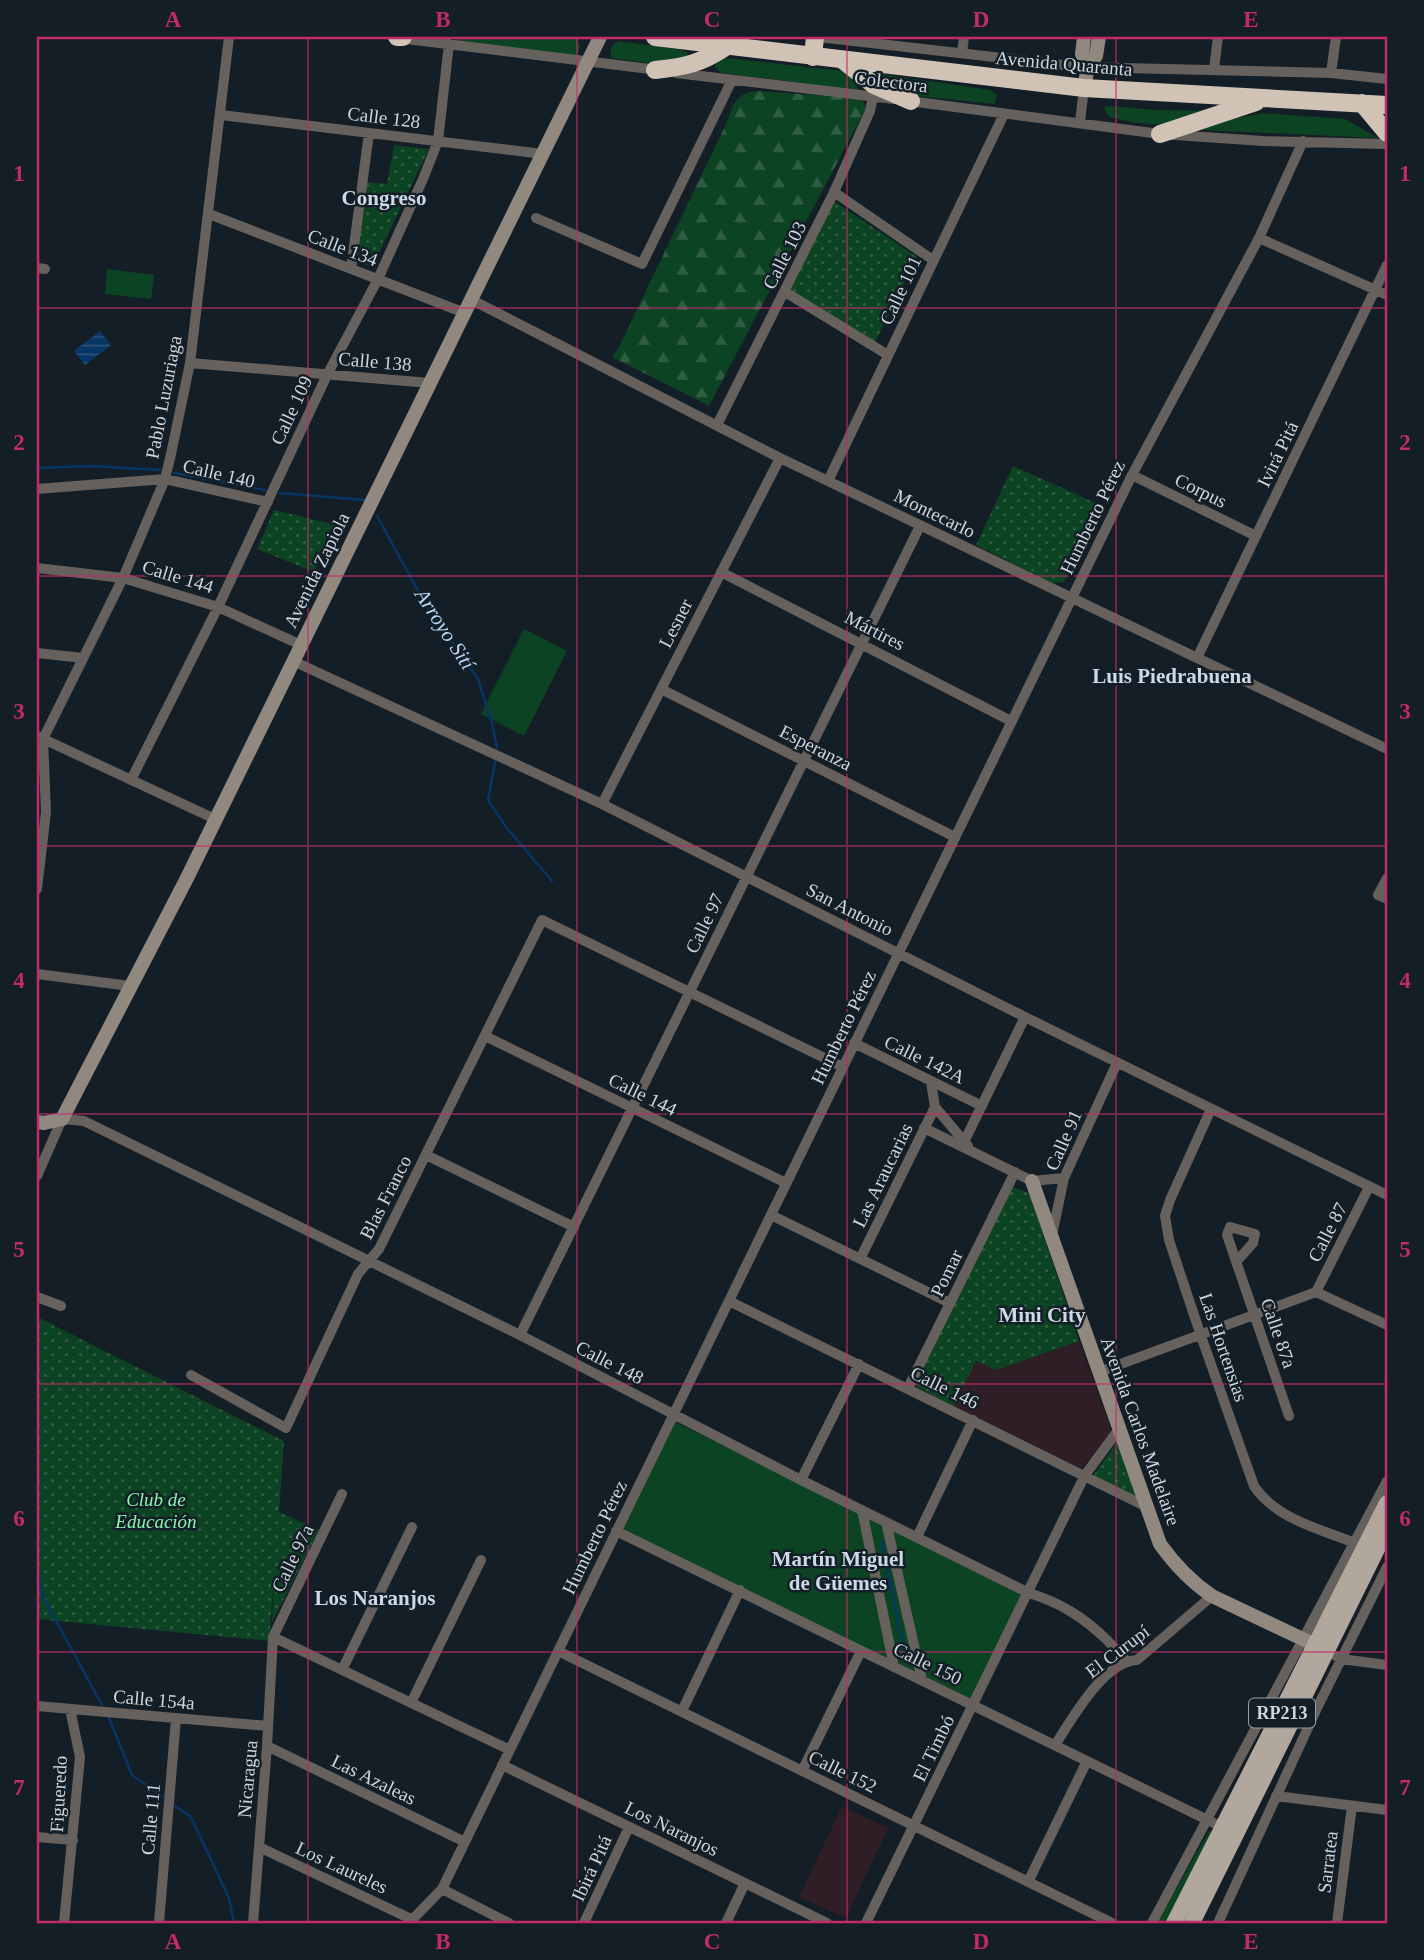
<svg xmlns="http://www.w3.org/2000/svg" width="1424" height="1960" viewBox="0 0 1424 1960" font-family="'Times New Roman',serif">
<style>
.education{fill:#2f1e26}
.grass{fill:#0c4323}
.forest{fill:url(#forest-firs)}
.park{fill:url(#park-dots)}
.water{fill:url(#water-rules)}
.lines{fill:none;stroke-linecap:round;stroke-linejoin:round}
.stream{stroke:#073666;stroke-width:2.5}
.street{stroke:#66615c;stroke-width:10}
.secondary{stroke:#918980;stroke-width:14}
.primary{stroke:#b1a79c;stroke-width:16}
.highway{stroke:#d0c3b5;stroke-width:18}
.grid{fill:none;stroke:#c32b68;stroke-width:2;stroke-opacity:0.55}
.labels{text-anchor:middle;stroke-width:5;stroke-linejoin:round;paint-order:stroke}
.shield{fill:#141e27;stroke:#979ea6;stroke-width:2}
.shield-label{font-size:18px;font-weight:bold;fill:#cfd5dc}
.street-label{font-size:19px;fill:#cfd5dc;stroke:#141e27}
.park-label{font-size:19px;font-style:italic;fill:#85f7aa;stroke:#141e27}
.neighbourhood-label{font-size:21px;font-weight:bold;fill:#ccd9e7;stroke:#141e27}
.water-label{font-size:21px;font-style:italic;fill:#b9d7fb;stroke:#141e27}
.neatline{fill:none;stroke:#c32b68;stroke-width:2.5}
.grid-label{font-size:23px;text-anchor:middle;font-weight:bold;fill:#c32b68}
</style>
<defs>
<pattern id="forest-firs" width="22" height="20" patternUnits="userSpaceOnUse" patternTransform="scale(1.75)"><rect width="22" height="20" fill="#0c4323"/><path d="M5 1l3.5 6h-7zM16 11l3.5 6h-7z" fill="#2e5d42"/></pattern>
<pattern id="park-dots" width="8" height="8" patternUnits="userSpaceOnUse" patternTransform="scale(1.75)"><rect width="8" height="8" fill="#0c4323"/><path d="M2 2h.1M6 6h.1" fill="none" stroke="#2e5d42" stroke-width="1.8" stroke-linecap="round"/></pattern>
<pattern id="water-rules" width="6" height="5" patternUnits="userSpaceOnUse" patternTransform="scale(1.75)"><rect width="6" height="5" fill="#073666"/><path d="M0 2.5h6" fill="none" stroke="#2a527b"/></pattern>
</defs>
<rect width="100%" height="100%" fill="#141e27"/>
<path class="education" d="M1079,1341L1112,1432L1081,1469L953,1406L976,1360L997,1370Z
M842,1806L888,1828L846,1918L799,1897Z"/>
<path class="grass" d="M451,37H563L577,39L580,46L579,53L574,56L456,40Z
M619,41L682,50L687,52L688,57L657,64L611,58C610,49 611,45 619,41Z
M727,58L843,71L854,81L858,90L721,73L715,67L716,63Z
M881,74L990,90L997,95L994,104L906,95L874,75Z
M1112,106L1155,110L1215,111L1170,125L1136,123L1109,117L1105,111V107Z
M1263,113L1345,119L1378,138L1202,130V125Z
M107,269L154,275L151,299L105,294Z
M524,629L567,651L524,736L481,714Z
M675,1422L1026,1594L973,1700L623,1529Z
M1209,1831L1212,1834L1167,1923H1157Z"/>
<path class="forest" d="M757,91L855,98L863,101L866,108L709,406L612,357L618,349L727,122C734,104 735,93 757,91Z"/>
<path class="park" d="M394,145L429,149L372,267L356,261L367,182L387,184Z
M831,199L917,257L875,342L782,292Z
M1013,466L1102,506L1064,582L1052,583L976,545Z
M274,510L336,525L314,572L257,549Z
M1013,1187L1029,1193L1079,1341L997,1370L976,1361L953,1406L913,1385Z
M37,1317L284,1441L279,1512L319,1530L272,1622L274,1579L269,1641L37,1619Z
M1120,1438L1141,1502L1091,1479Z"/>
<path class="water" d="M100,331L111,345L85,365L74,351Z"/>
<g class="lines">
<path class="stream" d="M37,468L92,466L160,470
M174,473L265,490
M280,493L365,500
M377,516L427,607L478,679L492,723L497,748
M495,762L488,800L506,827L552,881
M882,1542L904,1651
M37,1571L43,1597L102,1705
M109,1718L132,1775L163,1797
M175,1806L191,1817L229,1898L234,1923"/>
<path class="street" d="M818,37L1081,67L1331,73L1387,79
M398,38L658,70
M962,53L964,37
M1214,69L1218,37
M676,73L894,99
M1331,73L1336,37
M909,101L1160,134L1263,141L1387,144
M221,115L543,154
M1080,122L1084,88
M834,192L933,260
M209,214L465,313
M536,218L642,264L732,80
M1259,238L1387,295
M37,268L45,269
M351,269L369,133
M785,292L888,355
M472,300L780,458L1387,749
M190,363L430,383
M717,425L834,192L870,111L873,97
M1132,475L1256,536
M828,481L1004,114
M37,489L165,479L268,502
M37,568L123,578L218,607L301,645
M721,572L1011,721
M37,653L83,658
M1197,658L1387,265
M293,661L602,804L1025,1017L1387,1195
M661,689L955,837
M37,736L215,819
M131,780L218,607L327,375L378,279L423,179L438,141L449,44
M602,804L780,458
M1387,878L1378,895L1387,899
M37,889L46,812L43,739L123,578L165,479L171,454L190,363L229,37
M37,974L130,986
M485,1036L786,1183
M854,1043L982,1106
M931,1082L935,1107L968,1146
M1211,1109L1170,1200L1165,1216L1169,1240L1201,1336L1254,1486C1276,1519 1320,1529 1355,1543
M924,1128L1032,1181L1064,1178
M964,1142L1025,1017
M426,1155L574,1227
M37,1176L62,1119L84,1121L520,1335L801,1480L1029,1593C1061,1603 1083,1617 1107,1640C1113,1647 1121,1653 1126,1661
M771,1215L950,1303
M1052,1235L1064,1178L1117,1063
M861,1257L935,1107
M1236,1262L1253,1243L1255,1234L1230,1227L1227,1235L1289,1416
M1316,1292L1369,1187
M37,1297L61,1306
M729,1301L1145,1506
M520,1335L920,526
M1099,1372L1316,1292L1387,1325
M191,1375L286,1428L358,1274L379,1249L542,920L843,1067
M908,1388L1015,1172
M801,1480L859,1364
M862,1510L894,1667
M886,1522L922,1680
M616,1531L1224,1828
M917,1537L973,1420
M273,1637L510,1750
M558,1651L1112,1923
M1336,1656L1341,1659L1387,1665
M342,1670L412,1527
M411,1703L481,1560
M37,1706L268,1726
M682,1711L740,1590
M1055,1745C1072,1719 1103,1662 1137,1660L1212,1596
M267,1746L465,1842
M502,1765L827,1923
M802,1771L861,1651
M1276,1796L1387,1810
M37,1837L73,1840
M259,1847L411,1919
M1028,1882L1087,1761
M442,1889L509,1923
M64,1923L80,1757L70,1709
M159,1923L176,1718
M253,1923L267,1746L273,1637L342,1494
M409,1923L442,1889L1132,475L1259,238L1303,141
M584,1923L629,1827
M726,1923L745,1883
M866,1923L1085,1475L1119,1429
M1152,1923L1387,1481
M1218,1923L1318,1706L1387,1567
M1337,1923L1352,1806"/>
<path class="secondary" d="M1084,37L1082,54L1088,67
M1084,88L1088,67L1096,56L1099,37
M37,1122L44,1123L62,1119L186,880L600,37
M1032,1181L1160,1544C1175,1565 1190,1581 1212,1596L1326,1650"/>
<path class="primary" d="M1174,1923L1387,1503
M1192,1923L1387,1529"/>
<path class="highway" d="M397,37H403
M655,37L1084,88L1387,105
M813,57L815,37
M844,61L874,85L911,101
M655,70C685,67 702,63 727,46
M1362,103L1387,133
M1160,134L1256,102"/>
</g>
<path class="grid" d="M308,37V1923M577,37V1923M847,37V1923M1116,37V1923M37,308H1387M37,576H1387M37,846H1387M37,1114H1387M37,1384H1387M37,1652H1387"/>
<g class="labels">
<rect class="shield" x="1249" y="1698.5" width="66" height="29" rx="5"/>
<g class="shield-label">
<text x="1282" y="1719">RP213</text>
</g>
<g class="street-label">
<text transform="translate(1064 63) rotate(5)" y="7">Avenida Quaranta</text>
<text transform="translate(891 81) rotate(7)" y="7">Colectora</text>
<text transform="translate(384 117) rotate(7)" y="7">Calle 128</text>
<text transform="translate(343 247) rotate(21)" y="7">Calle 134</text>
<text transform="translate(784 255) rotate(-63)" y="7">Calle 103</text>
<text transform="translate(900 290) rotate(-65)" y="7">Calle 101</text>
<text transform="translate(375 361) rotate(5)" y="7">Calle 138</text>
<text transform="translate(163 397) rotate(-79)" y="7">Pablo Luzuriaga</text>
<text transform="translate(291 410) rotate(-65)" y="7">Calle 109</text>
<text transform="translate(1277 454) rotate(-64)" y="7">Ivirá Pitá</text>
<text transform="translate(219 473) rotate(13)" y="7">Calle 140</text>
<text transform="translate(1201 490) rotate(26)" y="7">Corpus</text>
<text transform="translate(935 513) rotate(26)" y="7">Montecarlo</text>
<text transform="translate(1092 517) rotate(-64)" y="7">Humberto Pérez</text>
<text transform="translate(316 570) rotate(-64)" y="7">Avenida Zapiola</text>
<text transform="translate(178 576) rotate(17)" y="7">Calle 144</text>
<text transform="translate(675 623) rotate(-63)" y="7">Lesner</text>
<text transform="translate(875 630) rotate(27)" y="7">Mártires</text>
<text transform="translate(816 747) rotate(27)" y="7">Esperanza</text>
<text transform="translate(850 909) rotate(27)" y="7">San Antonio</text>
<text transform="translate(704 923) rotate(-64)" y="7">Calle 97</text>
<text transform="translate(843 1027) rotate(-64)" y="7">Humberto Pérez</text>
<text transform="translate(925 1059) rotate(26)" y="7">Calle 142A</text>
<text transform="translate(643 1094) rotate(26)" y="7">Calle 144</text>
<text transform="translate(1063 1140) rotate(-66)" y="7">Calle 91</text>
<text transform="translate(882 1175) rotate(-64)" y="7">Las Araucarias</text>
<text transform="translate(385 1197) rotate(-63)" y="7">Blas Franco</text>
<text transform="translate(1327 1232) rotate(-63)" y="7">Calle 87</text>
<text transform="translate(946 1273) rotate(-64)" y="7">Pomar</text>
<text transform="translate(1279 1333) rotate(71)" y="7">Calle 87a</text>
<text transform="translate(1224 1347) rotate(71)" y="7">Las Hortensias</text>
<text transform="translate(610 1362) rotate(27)" y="7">Calle 148</text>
<text transform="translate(945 1387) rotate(26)" y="7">Calle 146</text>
<text transform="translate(1141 1431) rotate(70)" y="7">Avenida Carlos Madelaire</text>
<text transform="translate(594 1537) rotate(-64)" y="7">Humberto Pérez</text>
<text transform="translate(292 1558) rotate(-64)" y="7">Calle 97a</text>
<text transform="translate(1117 1651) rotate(-37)" y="7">El Curupí</text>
<text transform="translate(928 1663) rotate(26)" y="7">Calle 150</text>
<text transform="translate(154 1699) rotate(5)" y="7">Calle 154a</text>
<text transform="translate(933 1748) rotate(-64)" y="7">El Timbó</text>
<text transform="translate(843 1771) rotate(26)" y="7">Calle 152</text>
<text transform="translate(247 1779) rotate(-85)" y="7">Nicaragua</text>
<text transform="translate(374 1779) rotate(26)" y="7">Las Azaleas</text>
<text transform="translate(58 1794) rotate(-87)" y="7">Figueredo</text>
<text transform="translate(150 1819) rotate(-85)" y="7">Calle 111</text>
<text transform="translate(672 1828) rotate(26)" y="7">Los Naranjos</text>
<text transform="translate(1327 1862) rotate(-83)" y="7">Sarratea</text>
<text transform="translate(342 1867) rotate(25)" y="7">Los Laureles</text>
<text transform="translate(591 1868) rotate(-65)" y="7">Ibirá Pitá</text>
</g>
<g class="park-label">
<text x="156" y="1506">Club de<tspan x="156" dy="22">Educación</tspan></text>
</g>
<g class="neighbourhood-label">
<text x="384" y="205">Congreso</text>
<text x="1172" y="683">Luis Piedrabuena</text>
<text x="1042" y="1322">Mini City</text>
<text x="838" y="1566">Martín Miguel<tspan x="838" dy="24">de Güemes</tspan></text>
<text x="375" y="1605">Los Naranjos</text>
</g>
<g class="water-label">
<text transform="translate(445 629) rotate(57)" y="7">Arroyo Sití</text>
</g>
</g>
<rect width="1424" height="1960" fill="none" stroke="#141e27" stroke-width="77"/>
<rect x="38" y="38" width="1348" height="1884" class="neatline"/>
<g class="grid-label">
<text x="173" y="27">A</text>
<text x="443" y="27">B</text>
<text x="712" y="27">C</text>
<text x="981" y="27">D</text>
<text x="1251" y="27">E</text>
<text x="19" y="181">1</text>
<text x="1405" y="181">1</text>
<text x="19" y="450">2</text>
<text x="1405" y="450">2</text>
<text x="19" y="719">3</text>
<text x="1405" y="719">3</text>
<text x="19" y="988">4</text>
<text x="1405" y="988">4</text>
<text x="19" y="1257">5</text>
<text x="1405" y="1257">5</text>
<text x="19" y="1526">6</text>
<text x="1405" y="1526">6</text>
<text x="19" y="1795">7</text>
<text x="1405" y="1795">7</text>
<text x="173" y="1949">A</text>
<text x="443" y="1949">B</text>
<text x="712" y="1949">C</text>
<text x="981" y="1949">D</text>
<text x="1251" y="1949">E</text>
</g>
</svg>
